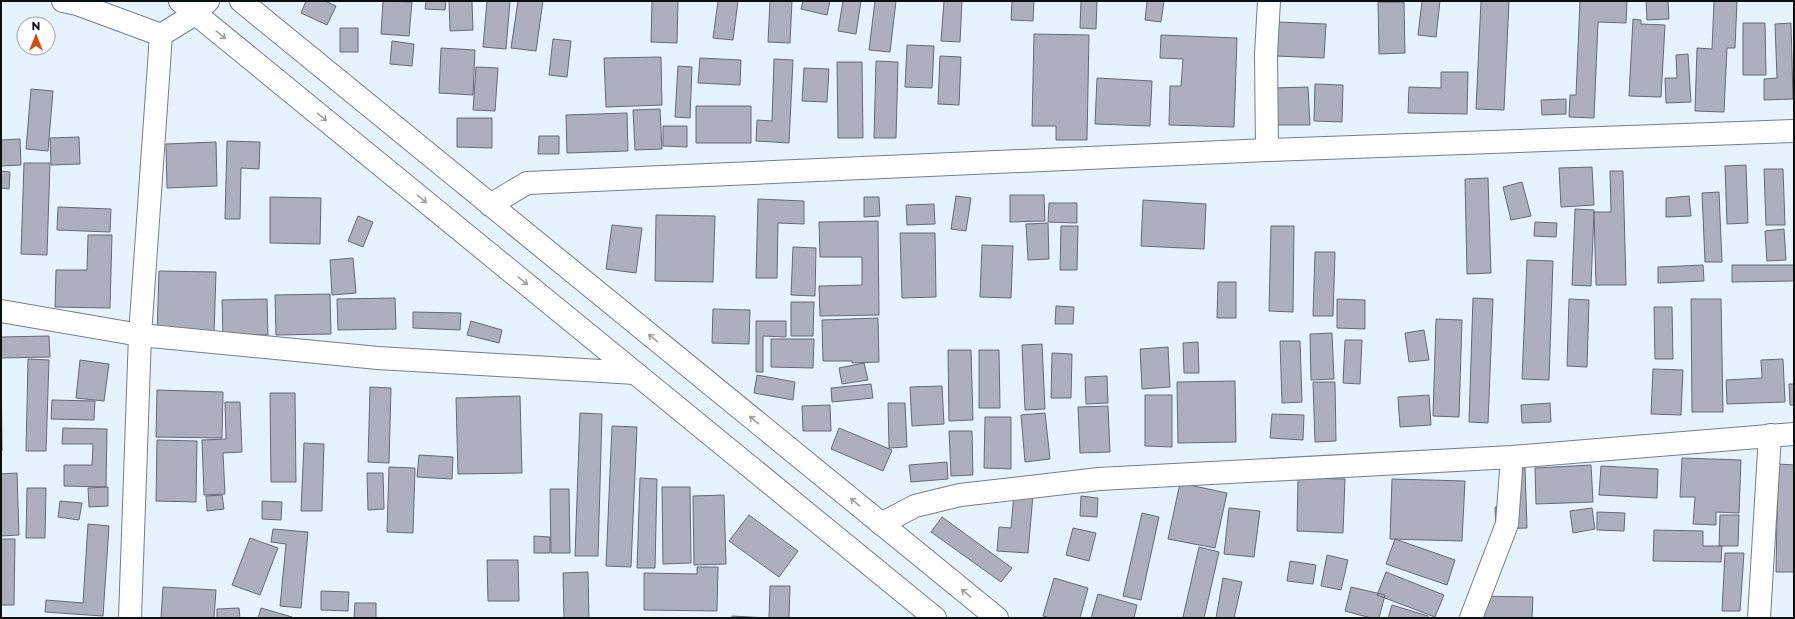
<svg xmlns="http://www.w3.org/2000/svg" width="1795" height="619" viewBox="0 0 1795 619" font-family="Montserrat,sans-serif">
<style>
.building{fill:#acb0bd;stroke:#656975}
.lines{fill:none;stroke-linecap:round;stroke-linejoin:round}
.street-casing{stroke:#737f88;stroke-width:24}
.secondary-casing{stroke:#737f88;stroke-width:24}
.street{stroke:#fff;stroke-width:22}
.secondary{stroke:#fff;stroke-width:22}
.oneway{stroke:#9d9fa1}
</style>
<rect width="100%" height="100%" fill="#e6f3fd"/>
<path class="building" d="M306,1H325L336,6L327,25L301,13Z
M383,1L412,2L409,36L381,34Z
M426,1H446L445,10L425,9Z
M449,1H472L473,30L450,31Z
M487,1H510L506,49L483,47Z
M518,1H543L536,51L511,48Z
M652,1H678L677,43L651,42Z
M718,1H738L733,40L713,38Z
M770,1H792L790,43L768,42Z
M803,1H830L827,15L801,9Z
M843,1H861L856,34L838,31Z
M875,1H896L890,52L869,50Z
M944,1H962L960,42L941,41Z
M1012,1H1034L1033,21L1011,20Z
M1081,1H1097L1096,29L1080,28Z
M1147,1H1164L1161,22L1145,20Z
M1422,1H1440L1436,37L1418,35Z
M1481,1H1509L1504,110L1476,109Z
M1580,1H1627L1626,23L1598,22L1594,118L1569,117L1570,95H1576Z
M1646,1H1668L1669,19L1647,20Z
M1714,1H1737L1735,48H1727L1724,112L1695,111L1697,48L1712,49Z
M1378,2H1404L1405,53L1379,54Z
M1633,19L1641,20V24L1665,25L1661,97L1629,96Z
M1278,22L1326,24L1324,58L1276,56Z
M1743,23H1765L1766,75H1743Z
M1791,23L1793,99L1764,100V79L1777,78L1775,24Z
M340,28H358V52H340Z
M1034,34L1089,35L1087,140H1056V126H1032Z
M1161,35L1237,38L1234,127L1169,125L1170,86H1181L1183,59L1160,58Z
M553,39L571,41L567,77L549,75Z
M392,41L414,44L412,66L390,64Z
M907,45L934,46L932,88L905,87Z
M441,48L475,50L473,95L439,93Z
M1688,54L1691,102L1666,103L1665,78H1677L1676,55Z
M940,56L961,57L959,105L938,104Z
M661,57L662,105L606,107L604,58Z
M700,58L741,60L740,85L698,83Z
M774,59L793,60L789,143L756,141L757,120L772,121Z
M876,61L898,62L896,138H874Z
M837,62H862L863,138H838Z
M678,66L692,67L690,118L675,117Z
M476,67L498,68L495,111L473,110Z
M804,68L829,69L827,102L802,101Z
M1441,72H1468L1467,114L1408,113L1409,87L1441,88Z
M1097,78L1152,81L1150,126L1095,124Z
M1315,84L1343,85L1342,122L1314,121Z
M1308,87L1310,125H1274L1273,88Z
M31,89L53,91L48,151L26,149Z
M1566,99V114L1542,115L1541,100Z
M696,106H751V143H696Z
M660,109L662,149L635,150L633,110Z
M627,113L628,151L567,153L566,115Z
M457,118H492V148L457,147Z
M663,126H687V147L663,146Z
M539,136H559V154H538Z
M79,137L80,164L51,165L50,138Z
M20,139L21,165L1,166V140Z
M227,141L260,142L259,169L241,168L240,219H225Z
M216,142L217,186L167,188L166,144Z
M24,163H50L47,255L21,254Z
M1746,165L1748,223L1727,224L1725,166Z
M1592,167L1594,205L1561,207L1559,168Z
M1764,169H1783L1785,225H1766Z
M1,171L10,172L9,189L1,188Z
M1610,171H1623L1626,285H1596L1594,212H1611Z
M1488,178L1491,273L1467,274L1465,179Z
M1522,182L1531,216L1511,220L1503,187Z
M1719,192L1722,262H1705L1702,193Z
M1010,195H1044L1045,221L1010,222Z
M956,196L971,198L966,231L951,229Z
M1689,196L1691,216L1666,217V198Z
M270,197L321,198L320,244L270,243Z
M864,197H879L880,216L864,217Z
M758,199L804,201V224L778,223L777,278H756Z
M1143,200L1206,204L1204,249L1141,246Z
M1049,203H1077V223L1048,222Z
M934,204L935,224L907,225L906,205Z
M58,207L111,209L110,232L57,230Z
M1575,209L1594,210L1591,286L1572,285Z
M656,215L715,216L713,282L655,281Z
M358,216L373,222L363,247L348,241Z
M878,221L879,315L820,316L819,286L862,285V257H820L819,222Z
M1535,222L1557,223L1556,237L1534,236Z
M1048,223L1049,259L1028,260L1026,224Z
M612,225L642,228L636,273L606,269Z
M1061,226H1078L1077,270H1060Z
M1271,226H1294L1293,312L1269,311Z
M1784,229L1786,260L1767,261L1765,231Z
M900,233H935L936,297L902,298Z
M88,235H112L110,308L55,307L56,270H87Z
M982,245L1013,246L1011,298L980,297Z
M793,247L816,248L815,296L791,295Z
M1315,252H1335L1333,316H1313Z
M353,258L356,293L332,295L330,260Z
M1527,260L1553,261L1549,380L1522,379Z
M1703,265L1704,281L1658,283V267Z
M1732,265H1794V281L1732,282Z
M159,271L216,272L214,335L157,334Z
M1218,282H1236V318H1217Z
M330,294L331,334L276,335L275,295Z
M395,298L396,329L338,330L337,299Z
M1473,298L1493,299L1488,423L1469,422Z
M267,299L268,335H223L222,300Z
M1337,299L1365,300V329L1337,328Z
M1569,299L1589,300L1587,367L1567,366Z
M1691,299H1721L1723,412H1692Z
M791,302H814L813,336H791Z
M1056,306L1074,307L1073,324H1055Z
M1654,307H1672L1673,359H1655Z
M713,309L750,310L749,344L712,343Z
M413,312L461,313L460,330L413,328Z
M878,318L879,362L852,363V361H823L822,320Z
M1436,319L1462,320L1459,417L1433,416Z
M471,321L502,330L499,343L467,335Z
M756,321H786V337L763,336V372H756Z
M1424,330L1429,360L1409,362L1405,333Z
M1332,333L1334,379L1311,380L1310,334Z
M49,336L50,357L1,358L2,451H1V337Z
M771,339H814L813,368L771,367Z
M1345,340H1362L1360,384L1343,383Z
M1280,341H1300L1302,402L1282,403Z
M1198,342L1199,373H1184L1183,343Z
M1042,344L1045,409L1025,410L1022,345Z
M1168,347L1170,387L1142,389L1140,349Z
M948,350H971L973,420L949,421Z
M979,350H999L1000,408H979Z
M1052,353L1072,354L1071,398H1051Z
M28,359L49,360L46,451H26Z
M1783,359L1785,402L1727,404L1726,380L1762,378L1761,360Z
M80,360L109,364L104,401L76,398Z
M864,363L868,380L842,384L839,368Z
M1653,369L1683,370L1681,415L1651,414Z
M757,375L795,382L793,400L754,393Z
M1107,376L1108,403L1086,404L1085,377Z
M1235,381L1236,442L1178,443L1177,382Z
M1313,382H1335L1336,441L1315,442Z
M871,384L873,398L832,402L831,388Z
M1789,384H1794V405H1790Z
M942,386L944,424L912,426L910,387Z
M370,387L391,388L389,463L368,462Z
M157,390L223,392L222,438L156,437Z
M270,393H295L296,482H271Z
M1145,395H1172V447L1145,446Z
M1429,395L1431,425L1400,427L1398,397Z
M520,396L522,473L458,474L456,398Z
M52,400L95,401L94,420L51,419Z
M225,402H240L242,452L223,453L225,494L204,495L202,440L226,439Z
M888,403H905L907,447L889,448Z
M1550,403L1551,422L1522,423L1521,405Z
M830,405L831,431H803L802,406Z
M1108,406L1110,452L1080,453L1078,407Z
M580,413L602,414L598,556H575Z
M1045,413L1050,459L1025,462L1021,415Z
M1272,414L1304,415L1303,440L1270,438Z
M985,417H1011V469L984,468Z
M612,426L637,427L631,567L606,566Z
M63,428L107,429L106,487L64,486V465H92L93,444H62Z
M839,428L892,450L883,471L831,449Z
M949,431H972L973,475L951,476Z
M157,440L197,441L196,502L156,501Z
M304,443L324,444L322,511H301Z
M419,455L453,457L452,479L417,477Z
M1682,458L1741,460L1739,513L1716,512V525L1693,524L1695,497H1680Z
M947,462L948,479L911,482L909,465Z
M1778,464L1794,465V572H1776Z
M1591,465L1593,502L1536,504L1535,468Z
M1601,466L1658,469L1657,498L1599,495Z
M389,467L415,468L413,533L387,532Z
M1508,468H1525L1527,528L1496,529L1495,507L1509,506Z
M17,473L19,535L1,536V474Z
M367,473H383L384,509L368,510Z
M640,478L657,479L655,568H637Z
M1298,478L1345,479L1343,533L1297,531Z
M1392,479L1465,481L1462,541L1390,539Z
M1180,483L1227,493L1215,548L1168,539Z
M108,487V506L89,507L88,488Z
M662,487H690L691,563L663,564Z
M27,488H46L45,538H26Z
M550,489H569L570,553H551Z
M1014,493L1033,495L1028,553L997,551L999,527L1011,528Z
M222,495L224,509L207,511L206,496Z
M724,495L726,564L694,565L693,496Z
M1081,496L1098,498L1097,517L1080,516Z
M60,501L82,503L79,520L58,517Z
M262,501L282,502L281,520L262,519Z
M1229,508L1260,511L1254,557L1224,554Z
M1592,508L1595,529L1573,533L1570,511Z
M1597,512L1625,513L1624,531L1597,530Z
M1142,513L1159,517L1141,600L1123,596Z
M749,515L798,551L779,577L729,541Z
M1720,515H1739L1738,546H1719Z
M942,517L1012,568L1001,582L931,532Z
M88,524L109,526L103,616L45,612L46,600L83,603Z
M1073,528L1096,533L1089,561L1066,555Z
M273,529L308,532L301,608L280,606L286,544L271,542Z
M1654,530L1703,531V546H1722L1721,562L1653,561Z
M534,536L550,537V553H534Z
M250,538L278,548L260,595L232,585Z
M1,539H15L14,605H1Z
M1395,539L1455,560L1447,585L1386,564Z
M1199,547L1219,552L1204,618H1189L1183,617Z
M1725,553H1744L1740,611H1722Z
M1327,555L1348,560L1341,590L1321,586Z
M487,560H518L519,601H488Z
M1290,561L1316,565L1313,584L1287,581Z
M697,567H718L717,611L644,610V573L697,574Z
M588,572L589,618H564L563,573Z
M1386,572L1444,595L1435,617L1377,595Z
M1054,578L1088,588L1080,618H1050L1043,616Z
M1223,578L1242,582L1234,618H1216Z
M770,586H790L789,618H769Z
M163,587L216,590L214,618H161Z
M1351,587L1385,595L1379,618H1371L1345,611Z
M321,591L349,592L348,611L321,610Z
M1098,594L1137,605L1134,618H1091Z
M1473,596L1533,597L1532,618H1473Z
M355,603H376V618H354Z
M1392,605L1428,616V618H1388Z
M239,608L240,618H217V609Z
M261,608L292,617V618H258Z
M732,616L768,618H732Z"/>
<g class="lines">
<defs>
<path id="street" d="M63,1L77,4L161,35L195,14L208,1
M1267,150L1266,54L1269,1
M1,311L140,335L378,358L635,373
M881,524L915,506L960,495L1099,479L1512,457L1794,434
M130,618L140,335L161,35
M1471,618L1507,524L1512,457
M1759,618L1770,435"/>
<path id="secondary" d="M180,1L935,618
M241,1L997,618
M490,205L527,183L1267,150L1794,131"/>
</defs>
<use href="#street" class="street-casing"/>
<use href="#secondary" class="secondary-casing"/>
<use href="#street" class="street"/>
<use href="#secondary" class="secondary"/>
</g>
<defs><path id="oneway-shaft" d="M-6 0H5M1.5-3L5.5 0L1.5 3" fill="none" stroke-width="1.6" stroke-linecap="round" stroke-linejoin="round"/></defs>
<g class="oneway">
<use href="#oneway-shaft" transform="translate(221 35) rotate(39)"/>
<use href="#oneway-shaft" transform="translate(322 117) rotate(39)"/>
<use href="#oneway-shaft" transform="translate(422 199) rotate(39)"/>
<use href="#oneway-shaft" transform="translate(523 281) rotate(39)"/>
<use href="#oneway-shaft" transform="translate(653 338) rotate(-141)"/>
<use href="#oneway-shaft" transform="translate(754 420) rotate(-141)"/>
<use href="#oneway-shaft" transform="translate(855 502) rotate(-141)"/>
<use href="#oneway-shaft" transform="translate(966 593) rotate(-141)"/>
</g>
<rect width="1795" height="619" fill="none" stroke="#0b1013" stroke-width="4"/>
<g transform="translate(36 36)"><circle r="19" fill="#fefefe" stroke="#9d9fa0"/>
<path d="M0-3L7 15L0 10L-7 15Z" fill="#d24c11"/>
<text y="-6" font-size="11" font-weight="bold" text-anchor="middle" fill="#0b1013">N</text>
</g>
</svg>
